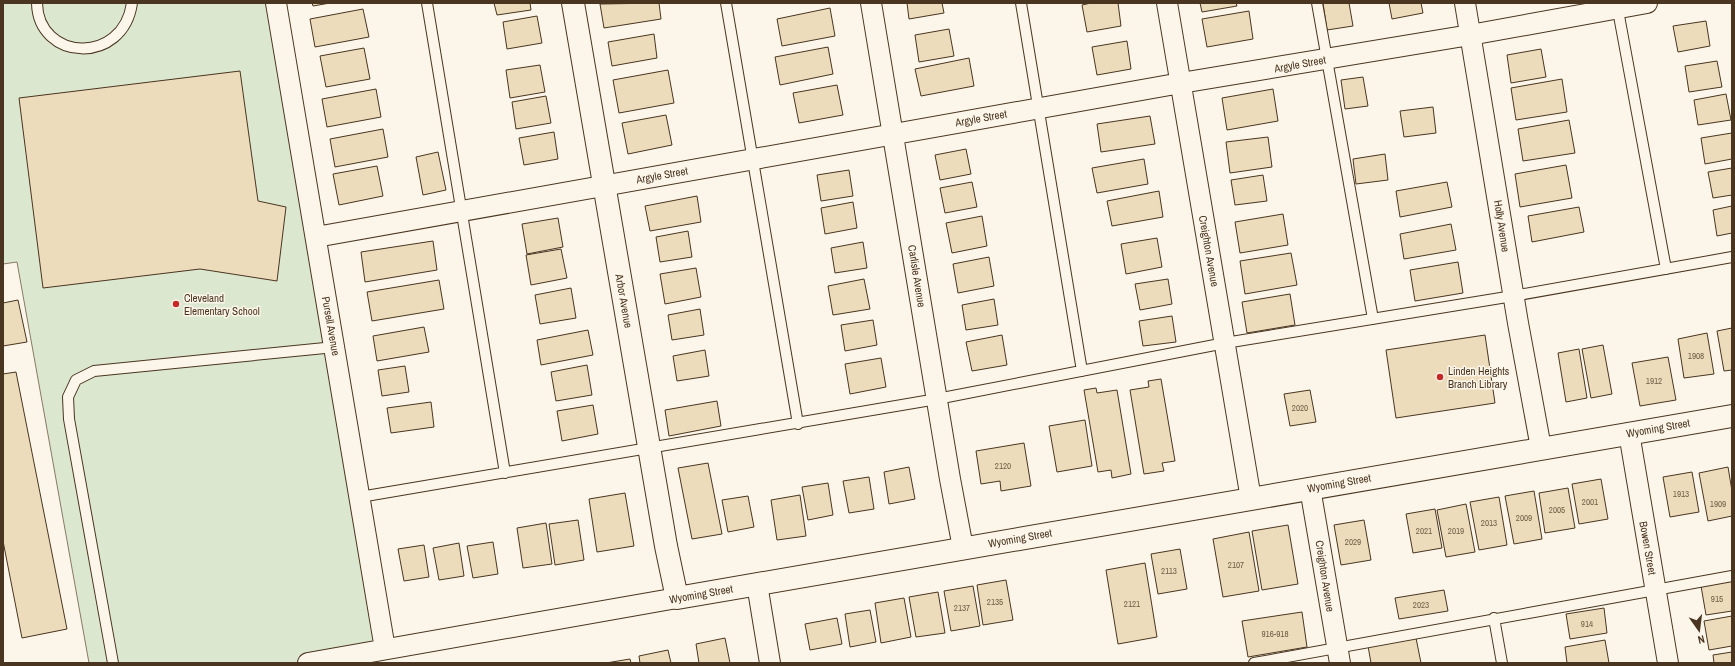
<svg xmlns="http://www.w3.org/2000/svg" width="1735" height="666" viewBox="0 0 1735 666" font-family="'Archivo Narrow',sans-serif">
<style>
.green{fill:#dce7d0;stroke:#887966}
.building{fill:#ecdcbc;stroke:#4a3520}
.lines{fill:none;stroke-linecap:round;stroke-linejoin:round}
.service-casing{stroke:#4a3520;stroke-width:12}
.minor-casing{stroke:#4a3520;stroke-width:22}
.tertiary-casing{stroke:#4a3520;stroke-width:24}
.service{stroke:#fbf6e9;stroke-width:10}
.minor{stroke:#fbf6e9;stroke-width:20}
.tertiary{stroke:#fbf6e9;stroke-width:22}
.poi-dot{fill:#c62828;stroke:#fbf6e9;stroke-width:1.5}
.labels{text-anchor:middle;stroke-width:3;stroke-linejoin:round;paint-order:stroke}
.number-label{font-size:9px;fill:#725f47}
.street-label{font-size:11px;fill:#4a3520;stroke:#fbf6e9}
.poi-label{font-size:11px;fill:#4a3520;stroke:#fbf6e9;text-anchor:start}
</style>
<rect width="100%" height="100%" fill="#fbf6e9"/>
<path class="green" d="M3,3H276L385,649L308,663H89L17,262L3,264Z"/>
<path class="building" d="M312,3H330L313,6Z
M494,3H530L531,10L497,15Z
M659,3L661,19L604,28L600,4Z
M907,3H942L944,13L909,19Z
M1091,3H1118L1121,26L1087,32L1082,5Z
M1200,3H1236L1237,6L1202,12Z
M1323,3H1349L1353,26L1327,30Z
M1389,3H1421L1423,13L1392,19Z
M830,8L835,36L782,46L777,19Z
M363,9L369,37L315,47L310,19Z
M1249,11L1253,39L1207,47L1202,19Z
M537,16L542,43L507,49L503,22Z
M1706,21L1710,46L1678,52L1673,26Z
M949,29L954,56L919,62L915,35Z
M654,34L657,58L612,66L608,42Z
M1127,41L1131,69L1097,75L1092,47Z
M828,47L833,74L780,85L775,57Z
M364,48L370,79L326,87L320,56Z
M1541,49L1546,77L1511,83L1507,55Z
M969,58L974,86L921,96L915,69Z
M1717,61L1722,87L1689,92L1685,66Z
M540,65L545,92L510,98L506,70Z
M668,70L674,103L619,113L613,80Z
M240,71L258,201L286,207L277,281L200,269L43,288L19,98Z
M1363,77L1368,106L1345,109L1341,80Z
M1562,79L1567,112L1516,120L1511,88Z
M837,85L843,115L799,123L793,93Z
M376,89L381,117L327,127L322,99Z
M1273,89L1278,121L1227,130L1222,98Z
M1726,94L1731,120L1698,125L1694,100Z
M546,96L551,123L516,129L512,102Z
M1433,107L1436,133L1404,137L1400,111Z
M666,115L672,145L628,154L622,123Z
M1150,116L1155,144L1101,152L1097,124Z
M1569,120L1575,153L1523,161L1518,129Z
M383,129L388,157L335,167L330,139Z
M554,132L558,159L524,165L519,138Z
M1732,133V159L1705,164L1701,138Z
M1268,137L1272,167L1230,173L1226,142Z
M966,149L971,174L940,180L935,155Z
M438,152L446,190L423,195L416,157Z
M1385,154L1388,180L1356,184L1353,159Z
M1144,159L1148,184L1097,193L1092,168Z
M1566,165L1572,198L1520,207L1515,174Z
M377,166L383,196L339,205L333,174Z
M1732,168V195L1713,198L1708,172Z
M849,170L853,196L821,201L817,175Z
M1263,175L1267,201L1235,205L1231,180Z
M972,182L977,207L945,213L940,188Z
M1447,182L1452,207L1400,217L1396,191Z
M1159,191L1163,217L1112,226L1107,201Z
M697,196L701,222L650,231L645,206Z
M853,202L857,228L825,234L821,208Z
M1732,206V233L1717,236L1713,210Z
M1579,207L1584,232L1532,242L1528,216Z
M1283,214L1288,245L1240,253L1235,222Z
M982,216L987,246L952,253L946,223Z
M558,218L563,247L527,254L522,224Z
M1451,224L1456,250L1404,259L1400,234Z
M688,231L692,257L660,262L656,237Z
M1157,238L1162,267L1126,274L1121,244Z
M433,241L437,270L365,282L361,252Z
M863,242L867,268L835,273L831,248Z
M561,249L567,278L531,285L526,255Z
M1291,253L1297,285L1245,294L1240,261Z
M989,257L994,286L958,293L953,264Z
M1458,262L1463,293L1415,301L1410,270Z
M696,268L701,297L665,304L660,274Z
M864,279L870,309L833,315L828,286Z
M1168,279L1172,304L1140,310L1135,284Z
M439,280L444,309L372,321L367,292Z
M571,288L576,318L540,324L535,295Z
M1290,294L1295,325L1247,333L1242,302Z
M994,299L998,325L966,330L962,305Z
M18,300L27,342L3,346V303Z
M700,309L704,335L672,340L668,315Z
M1172,316L1176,342L1143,346L1139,321Z
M873,320L877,345L845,351L841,325Z
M424,327L429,352L377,361L373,336Z
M1732,328V370L1724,371L1717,331Z
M588,330L593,355L541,365L537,340Z
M1707,333L1714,374L1684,378L1678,339Z
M1002,335L1007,365L972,371L966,342Z
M1485,335L1495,403L1396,418L1386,350Z
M1603,345L1612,394L1591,398L1582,349Z
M1579,349L1587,398L1566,402L1558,353Z
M705,350L709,376L677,381L673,356Z
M1668,357L1676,400L1640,406L1632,363Z
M881,358L886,387L850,394L845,364Z
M587,365L592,395L556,401L551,372Z
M405,366L409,392L382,396L378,370Z
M16,372L67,629L22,638L3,541V374Z
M1161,379L1175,461L1162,463L1164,471L1144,474L1130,390L1149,387L1148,381Z
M1096,388L1097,393L1117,390L1131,474L1112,478L1111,470L1098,472L1084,390Z
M1310,390L1316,422L1290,426L1284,394Z
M717,401L721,426L669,436L665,410Z
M431,402L434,427L391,433L387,408Z
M593,405L598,434L562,441L557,411Z
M1085,420L1092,466L1057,472L1049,426Z
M1024,443L1031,486L1001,491L1000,481L981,484L976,451Z
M708,463L722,534L692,539L678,468Z
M909,467L915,499L889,504L884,472Z
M1728,467L1732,491V516L1708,521L1699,473Z
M1692,472L1699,512L1670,517L1663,477Z
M869,477L874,509L849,513L843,481Z
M1601,479L1608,519L1579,524L1572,484Z
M828,483L833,515L808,520L802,487Z
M1568,488L1575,528L1545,533L1539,493Z
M1534,491L1542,539L1514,544L1505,496Z
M625,493L634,546L597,552L589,499Z
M800,495L806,536L777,540L771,500Z
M748,496L754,527L728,532L722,500Z
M1499,497L1507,545L1479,550L1470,502Z
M1466,504L1475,552L1446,557L1437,510Z
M1435,509L1442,548L1413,553L1406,514Z
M578,520L584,560L555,565L549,524Z
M1364,520L1371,560L1341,565L1334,525Z
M546,523L552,564L523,568L517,528Z
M1288,525L1298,584L1262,590L1252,531Z
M1249,532L1259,591L1223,597L1213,539Z
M493,542L498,574L473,578L467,546Z
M459,543L464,576L439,580L433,548Z
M424,545L429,577L404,581L398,549Z
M1180,549L1187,589L1158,594L1151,554Z
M1145,563L1157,637L1118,644L1106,570Z
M1006,580L1013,620L983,625L977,585Z
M1732,581V611L1706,615L1701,586Z
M973,586L980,626L951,631L944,591Z
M1444,590L1448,611L1399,619L1395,598Z
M938,592L945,633L916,637L909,597Z
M904,598L911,637L881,643L875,603Z
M1604,608L1607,633L1570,639L1566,614Z
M870,610L876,642L850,647L845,614Z
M1302,612L1307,647L1248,657L1242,621Z
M1732,616V646L1709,650L1704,621Z
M837,618L842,644L810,650L805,624Z
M725,638L730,663H699L696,644Z
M1416,638L1421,663H1371L1368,646Z
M1605,640L1609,663H1567L1565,647Z
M668,650L671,663H640L639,656Z
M1732,652V663H1714L1713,655Z
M630,659L631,663H606Z"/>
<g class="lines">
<defs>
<path id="service" d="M37,3C38,61 123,66 132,3
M427,3L505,473
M726,3L798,424
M1021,3L1082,371
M1317,3L1373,319
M1617,5L1666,269
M360,497L937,399L1225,343L1513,296L1732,257
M1494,618L1502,663
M113,663L69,419L68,397L76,380L94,371L335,347
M1254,663L1732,576"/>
<path id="minor" d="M276,3L385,649
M871,3L950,479L963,548
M1167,3L1251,499
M1465,3L1518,323L1541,448
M316,237L1181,83L1470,35L1647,3
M1629,433L1668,663
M1310,488L1340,663
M757,584L770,663
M308,663L677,598"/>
<path id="tertiary" d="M573,3L666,546L677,598L1732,416"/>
</defs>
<use href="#service" class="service-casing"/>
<use href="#minor" class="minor-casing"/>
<use href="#tertiary" class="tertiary-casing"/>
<use href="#service" class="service"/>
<use href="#minor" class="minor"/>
<use href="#tertiary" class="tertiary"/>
</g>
<g class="poi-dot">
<circle cx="176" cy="304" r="4"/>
<circle cx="1440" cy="377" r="4"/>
</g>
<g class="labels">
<g class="number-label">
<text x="1696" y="359">1908</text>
<text x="1654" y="384">1912</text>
<text x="1300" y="411">2020</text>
<text x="1003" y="469">2120</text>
<text x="1681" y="497">1913</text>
<text x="1590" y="505">2001</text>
<text x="1718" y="507">1909</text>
<text x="1557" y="513">2005</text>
<text x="1524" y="521">2009</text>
<text x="1489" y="526">2013</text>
<text x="1424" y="534">2021</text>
<text x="1456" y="534">2019</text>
<text x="1353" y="545">2029</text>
<text x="1236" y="568">2107</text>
<text x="1169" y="574">2113</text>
<text x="1717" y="602">915</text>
<text x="995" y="605">2135</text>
<text x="1132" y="607">2121</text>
<text x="1421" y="608">2023</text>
<text x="962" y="611">2137</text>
<text x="1587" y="627">914</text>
<text x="1275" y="637">916-918</text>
</g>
<g class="street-label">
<text transform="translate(1300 64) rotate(-10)" y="4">Argyle Street</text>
<text transform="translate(981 118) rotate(-10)" y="4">Argyle Street</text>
<text transform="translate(662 175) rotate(-10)" y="4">Argyle Street</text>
<text transform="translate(1502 226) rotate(81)" y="4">Holly Avenue</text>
<text transform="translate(1209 251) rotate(80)" y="4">Creighton Avenue</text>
<text transform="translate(917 276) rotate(81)" y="4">Carlisle Avenue</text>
<text transform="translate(624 301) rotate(80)" y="4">Arbor Avenue</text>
<text transform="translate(331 326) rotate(80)" y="4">Pursell Avenue</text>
<text transform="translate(1658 428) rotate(-10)" y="4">Wyoming Street</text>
<text transform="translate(1339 483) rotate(-10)" y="4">Wyoming Street</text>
<text transform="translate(1020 538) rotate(-10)" y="4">Wyoming Street</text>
<text transform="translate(1648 548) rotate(80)" y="4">Bowen Street</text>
<text transform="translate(1325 576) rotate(81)" y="4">Creighton Avenue</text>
<text transform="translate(701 594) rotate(-10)" y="4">Wyoming Street</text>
</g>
<g class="poi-label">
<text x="184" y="302">Cleveland<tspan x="184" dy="13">Elementary School</tspan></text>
<text x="1448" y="375">Linden Heights<tspan x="1448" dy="13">Branch Library</tspan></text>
</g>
</g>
<rect width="1735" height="666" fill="none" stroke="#4a3520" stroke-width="8"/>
<g transform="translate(1699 630) rotate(166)" stroke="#fbf6e9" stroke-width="3" paint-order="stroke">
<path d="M0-3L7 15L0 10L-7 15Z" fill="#4a3520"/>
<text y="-6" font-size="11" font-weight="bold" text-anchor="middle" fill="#4a3520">N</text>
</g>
</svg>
